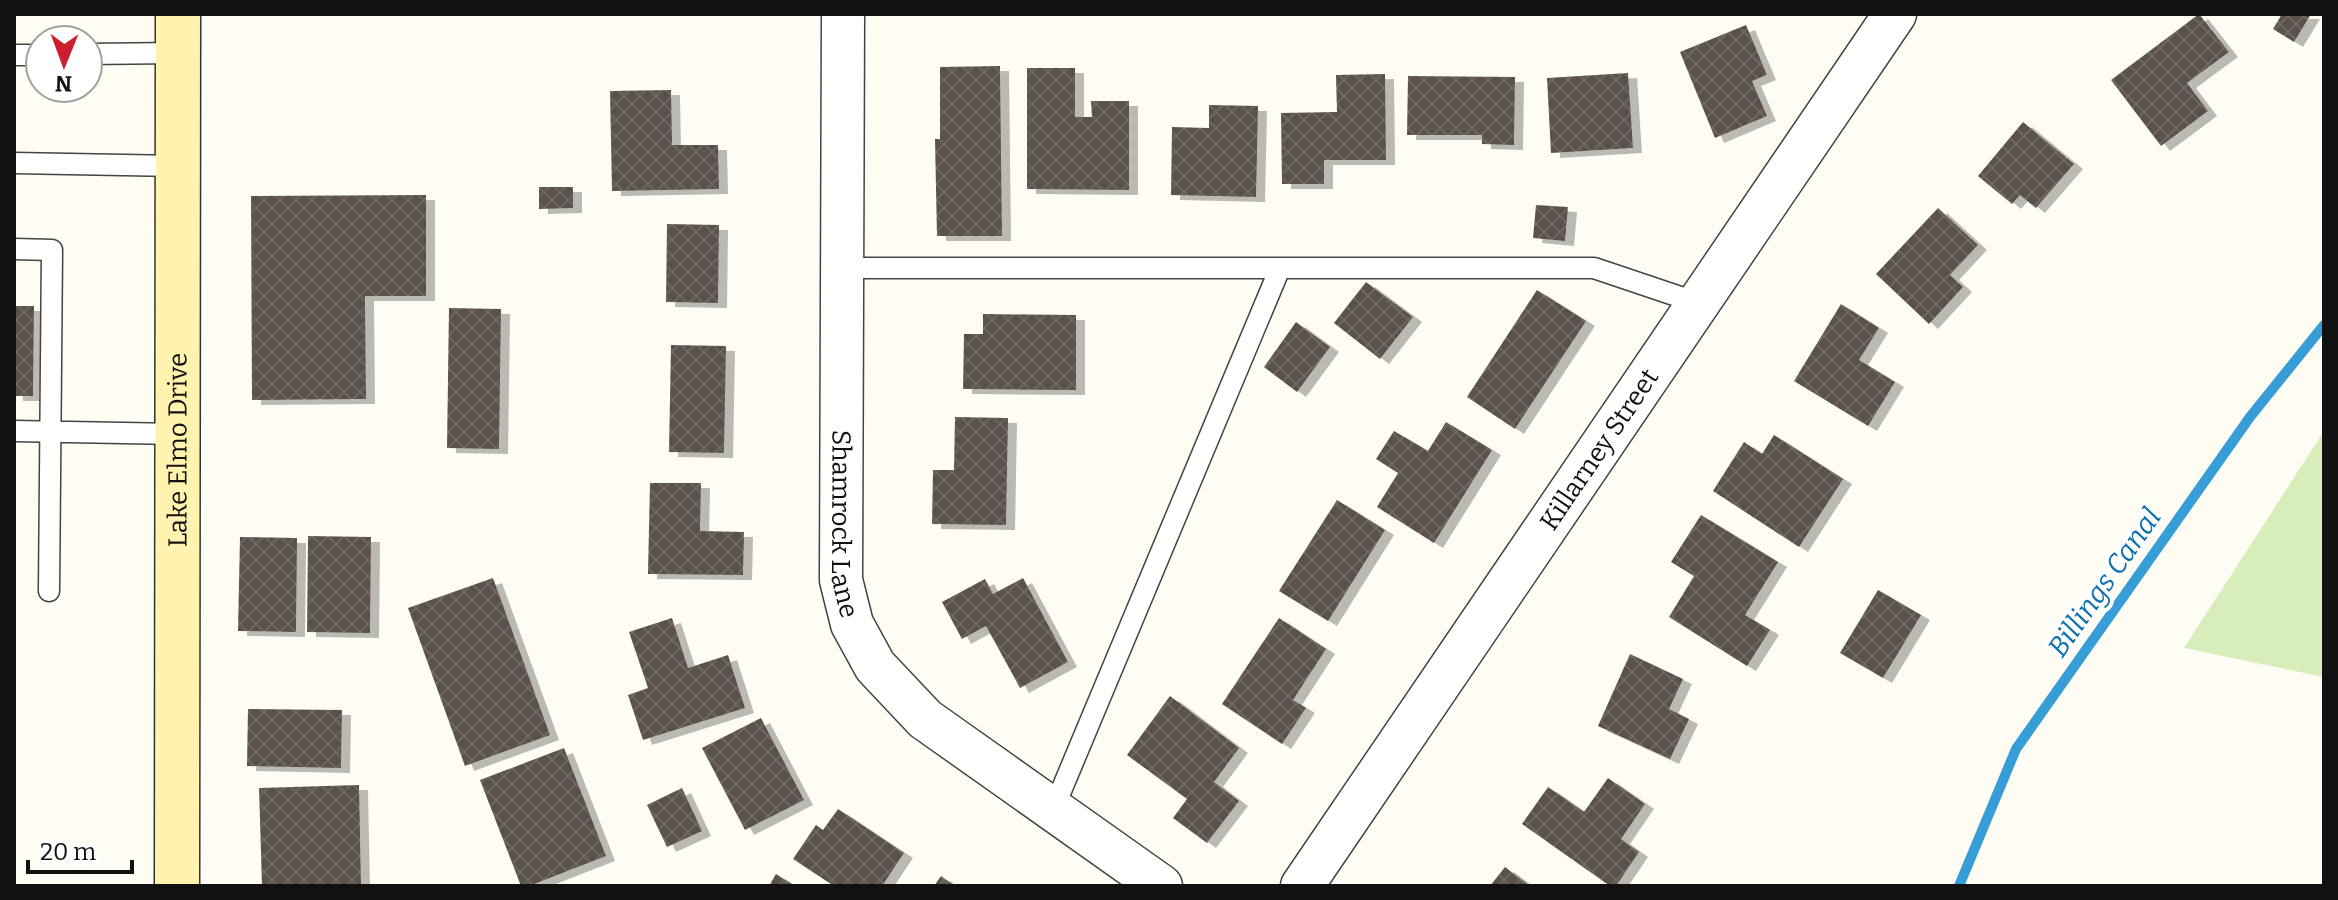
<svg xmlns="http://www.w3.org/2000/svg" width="2338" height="900" viewBox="0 0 2338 900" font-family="Bitter,serif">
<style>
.grass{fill:#d7edba}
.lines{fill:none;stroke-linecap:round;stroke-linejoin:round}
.stream{stroke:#379dd6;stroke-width:10}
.building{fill:url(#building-cross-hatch);filter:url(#shadow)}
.lane-casing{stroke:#444;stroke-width:23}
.street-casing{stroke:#444;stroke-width:45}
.secondary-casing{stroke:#333;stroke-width:47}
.lane{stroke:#fff;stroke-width:20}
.street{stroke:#fff;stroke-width:42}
.secondary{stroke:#fff3af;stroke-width:44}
.labels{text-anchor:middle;stroke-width:8;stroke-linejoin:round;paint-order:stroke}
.street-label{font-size:26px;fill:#111;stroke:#fff}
.water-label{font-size:28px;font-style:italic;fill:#106fac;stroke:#fff}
</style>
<defs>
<pattern id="building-cross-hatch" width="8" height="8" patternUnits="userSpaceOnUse" patternTransform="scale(2)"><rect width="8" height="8" fill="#5a514c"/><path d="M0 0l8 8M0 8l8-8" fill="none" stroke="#6d6662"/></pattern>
<filter id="shadow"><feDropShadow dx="9" dy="5" stdDeviation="0" flood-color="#0004"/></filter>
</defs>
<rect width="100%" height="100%" fill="#fffcf4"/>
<path class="grass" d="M2324,431V677L2184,648Z"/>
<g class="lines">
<path class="stream" d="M1959,886L2016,749L2250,417L2324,325"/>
</g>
<path class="building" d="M2199,14L2229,52L2187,83L2208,111L2161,146L2111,80Z
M2282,14H2311L2294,42L2273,29Z
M1746,25L1767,75L1752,81L1767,116L1715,138L1680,52Z
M1000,66L1002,236H937L935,139H940V67Z
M1027,68H1075V117H1092L1091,101H1129V190L1027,189Z
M1628,73L1633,148L1551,153L1547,78Z
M1385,74L1386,160H1324V184H1282L1281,113L1337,112L1336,75Z
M1408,76L1515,77L1514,145L1482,144V135H1407Z
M671,90L672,145H718L719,189L612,191L610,91Z
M1209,105L1258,106L1256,197L1171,195L1172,127L1209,128Z
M2023,122L2074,164L2036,208L2020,195L2012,204L1978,176Z
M539,187H573V208L539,209Z
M426,195V296H365L366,399L252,400L251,196Z
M1536,205L1568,207L1565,241L1533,238Z
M1938,208L1978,245L1950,275L1963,287L1929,324L1876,274Z
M667,224L719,225L718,303L666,302Z
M1366,282L1413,317L1380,359L1334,323Z
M1537,290L1586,321L1515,429L1467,397Z
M1841,304L1879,328L1859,360L1895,382L1868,426L1794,381Z
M14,306H34L33,396H14Z
M449,308L501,309L499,449L447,448Z
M983,314L1076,315V390L963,389L964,334H983Z
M1296,322L1330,347L1297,392L1264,367Z
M671,345L726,346L724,453L669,452Z
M955,417L1008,418L1006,525L932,524L933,470H954Z
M1446,422L1492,450L1434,543L1377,507L1398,473L1376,459L1394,431L1428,451Z
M1774,435L1843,479L1799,547L1713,491L1744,442L1762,454Z
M650,483H701L700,531L744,532L743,575L648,574Z
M1337,500L1385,530L1328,621L1279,591Z
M1701,515L1778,562L1745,615L1770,630L1747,666L1669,617L1694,576L1671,562Z
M308,536L371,537L370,633L307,632Z
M240,537L297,538L296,632L238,631Z
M493,578L550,735L465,766L408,608Z
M1023,578L1068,662L1020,688L986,626L962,639L942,602L985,579L993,594Z
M1878,590L1921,615L1883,678L1840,653Z
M672,618L688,668L728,655L745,708L643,740L628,695L648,688L629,632Z
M1279,618L1326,649L1293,700L1306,708L1282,744L1222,704Z
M1630,654L1683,679L1669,709L1689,719L1670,759L1598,726Z
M1170,696L1239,748L1214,782L1239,801L1207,843L1173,818L1187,799L1127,755Z
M248,709L342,710L341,768L247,766Z
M761,718L804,800L745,830L702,748Z
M564,748L606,856L529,886H521L480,780Z
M1608,778L1645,804L1621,839L1639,852L1616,886H1610L1522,824L1548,787L1584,812Z
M359,785L361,886H262L259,788Z
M682,788L702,831L667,847L647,805Z
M838,809L904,853L882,886H834L793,859L816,825L823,830Z
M1505,867L1530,886H1490Z
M776,874L795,886H769Z
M941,876L955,886H934Z"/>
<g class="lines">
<defs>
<path id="lane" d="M88,54L178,53
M14,55H40
M14,163L178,166
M14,249L52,250L49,591
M842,268H1594L1698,303
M14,431L177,434
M1053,810L1280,268"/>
<g id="street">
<path id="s1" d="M843,14L841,580L852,624L875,666L925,719L1161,886"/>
<path id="s2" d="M1302,886L1895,14"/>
</g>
<g id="secondary">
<path id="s3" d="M177,886L178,14"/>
</g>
</defs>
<use href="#lane" class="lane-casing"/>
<use href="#street" class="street-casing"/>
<use href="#secondary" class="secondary-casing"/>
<use href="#lane" class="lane"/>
<use href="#street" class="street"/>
<use href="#secondary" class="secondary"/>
</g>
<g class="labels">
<g class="street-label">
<text dy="9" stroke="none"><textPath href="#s3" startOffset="436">Lake Elmo Drive</textPath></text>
<text dy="9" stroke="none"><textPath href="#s2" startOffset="528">Killarney Street</textPath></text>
<text dy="9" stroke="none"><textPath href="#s1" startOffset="510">Shamrock Lane</textPath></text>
</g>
<g class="water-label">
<text transform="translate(2104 582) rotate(-55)" y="10">Billings Canal</text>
</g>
</g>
<rect width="2338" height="900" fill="none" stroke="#111111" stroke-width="32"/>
<g transform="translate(64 64) rotate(181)"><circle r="38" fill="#ffffff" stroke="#a0a0a0" stroke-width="2"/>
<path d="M0-6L14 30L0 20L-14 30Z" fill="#cb1e2e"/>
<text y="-12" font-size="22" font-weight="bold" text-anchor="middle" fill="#111111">N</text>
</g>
<path d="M28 860v12h104v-12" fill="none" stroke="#111111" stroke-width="4"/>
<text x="40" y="860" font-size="24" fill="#111111" stroke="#ffffff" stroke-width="6" paint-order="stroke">20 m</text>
</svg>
